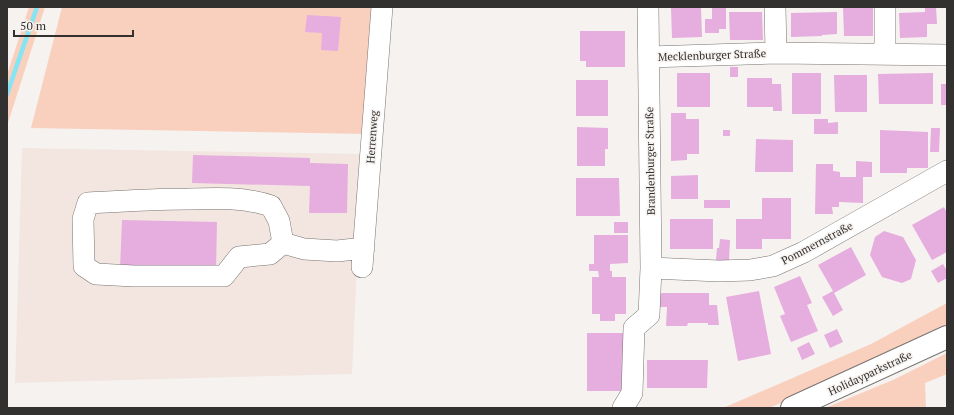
<svg xmlns="http://www.w3.org/2000/svg" width="954" height="415" viewBox="0 0 954 415" font-family="'PT Serif',serif">
<style>
.built{fill:#f3e6e0}
.green{fill:#f9cfbe}
.lines{fill:none;stroke-linecap:round;stroke-linejoin:round}
.stream{stroke:#85e5f3;stroke-width:4.5}
.building{fill:#e6addf}
.minor-casing{stroke:#787472;stroke-width:22}
.major-casing{stroke:#787472;stroke-width:24}
.minor{stroke:#fff;stroke-width:21}
.major{stroke:#fff;stroke-width:22}
.labels{text-anchor:middle;stroke-width:3;stroke-linejoin:round;paint-order:stroke}
.street-label{font-size:11px;fill:#333130;stroke:#f6f2ef}
</style>
<rect width="100%" height="100%" fill="#f6f2ef"/>
<path class="built" d="M22,148L362,154L352,374L15,383Z"/>
<path class="green" d="M29,7H45L7,126V75Z
M62,7H375L369,134L31,128Z
M947,303V327L881,361L769,408H723L871,344Z
M947,353V374L925,383L926,408H825L893,380Z"/>
<g class="lines">
<path class="stream" d="M7,94L37,7"/>
</g>
<path class="building" d="M701,7L702,37L672,38L671,8Z
M712,7H726V29H719V33H705V19H712Z
M843,7H873V36H844Z
M925,7H936L937,24H927V37L900,38L899,13L925,12Z
M729,12H762L763,40H730Z
M837,12V34L822,35V36L791,37V13Z
M307,15L341,17L338,51L321,50L322,33L305,32Z
M580,31H625V67H586V61H580Z
M730,67H738V77H730Z
M677,73H710V107H677Z
M792,73H821V114H792Z
M933,73V104H879L878,74Z
M834,75H867V112H835Z
M747,78H772V84H781L782,111H773V107H747Z
M576,80H608V116H576Z
M941,84H947V105H941Z
M671,113H686V119H699V154H687V160L671,161Z
M814,119H828V123L838,122V134H814Z
M577,127L608,128V149H605V166H577Z
M931,128H940L939,152H930Z
M723,130H730V136H723Z
M880,130L928,132V168H907V173H880Z
M756,139L793,140V172H755Z
M193,155L310,158V163L348,164L347,213H309L310,186L192,183Z
M856,161L872,162V177H863V203L839,202V207H832L833,214H815L816,164H833V171L840,172V177H856Z
M698,175V199H671V176Z
M576,178H619L620,216H576Z
M762,198H791V239H762V249H736V219H762Z
M704,200H730V208H704Z
M944,207L947,213V252L932,260L912,225Z
M670,219H713V249H670Z
M122,220L217,222L216,271L120,269Z
M614,222H628V233H614Z
M884,231L903,237L916,260L911,279L902,283L882,277L870,255L875,237Z
M594,235H628V263L610,264V271H612V277H626V314H615V321H600V314H592V277H599L598,271H589V264H594Z
M720,239L730,240L729,261L716,260L717,248H719Z
M851,247L866,275L834,293L843,310L833,316L822,297L833,291L818,265Z
M943,264L947,271V278L938,283L931,271Z
M800,276L812,303L807,305L818,331L791,342L780,316L785,314L774,287Z
M759,291L771,354L738,361L726,297Z
M660,293H709V305H717L719,325H708V323H688L687,326H666L667,307H660Z
M837,329L843,342L830,348L824,335Z
M587,333H628V391H587Z
M809,342L815,354L802,360L797,348Z
M647,360H708L707,388H647Z"/>
<g class="lines">
<defs>
<path id="minor" d="M775,7L776,53
M885,7V53
M649,57L776,53L947,55
M283,243L270,254L239,257L224,276H134L96,274L84,266L83,219L88,203C122,201 155,199 189,199C216,198 245,197 271,206L279,221L283,243L304,249L337,251L364,248
M362,267L382,7
M651,268L719,271L750,270L773,266L804,252L947,171
M623,408L632,393L634,328L649,315L651,268L648,7"/>
<path id="major" d="M792,408L947,337"/>
</defs>
<use href="#minor" class="minor-casing"/>
<use href="#major" class="major-casing"/>
<use href="#minor" class="minor"/>
<use href="#major" class="major"/>
</g>
<g class="labels">
<g class="street-label">
<text transform="translate(712 55) rotate(-2)" y="4">Mecklenburger Straße</text>
<text transform="translate(372 137) rotate(-86)" y="4">Herrenweg</text>
<text transform="translate(650 161) rotate(-91)" y="4">Brandenburger Straße</text>
<text transform="translate(817 243) rotate(-28)" y="4">Pommernstraße</text>
<text transform="translate(870 373) rotate(-25)" y="4">Holidayparkstraße</text>
</g>
</g>
<rect width="954" height="415" fill="none" stroke="#333130" stroke-width="16"/>
<path d="M14 30v6h119v-6" fill="none" stroke="#333130" stroke-width="2"/>
<text x="20" y="30" font-size="12" fill="#333130" stroke="#f6f2ef" stroke-width="3" paint-order="stroke">50 m</text>
</svg>
